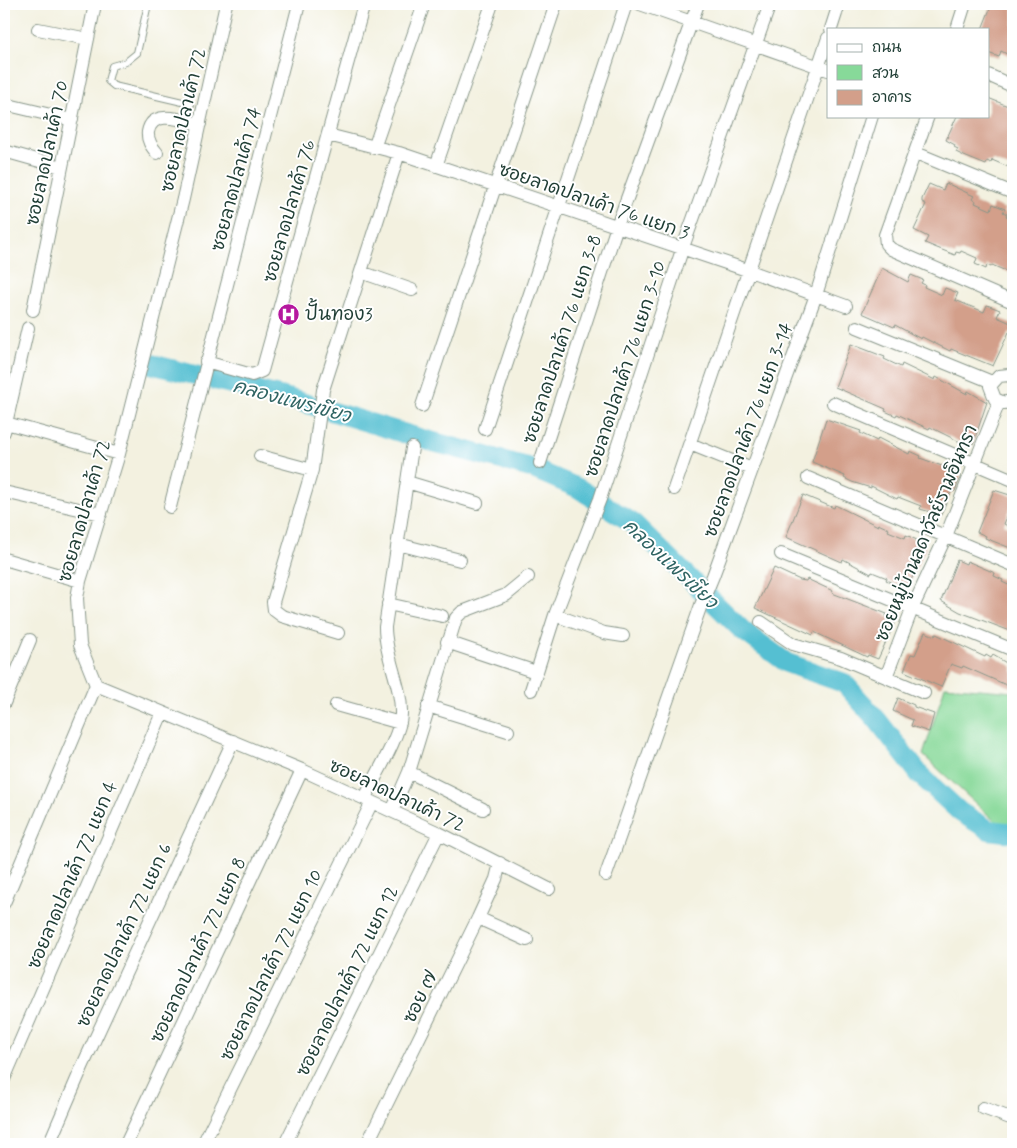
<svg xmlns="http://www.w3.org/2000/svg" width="1017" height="1148" viewBox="0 0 1017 1148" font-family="Mynerve,'Playpen Sans Thai',sans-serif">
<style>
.green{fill:#87d999;stroke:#538b66}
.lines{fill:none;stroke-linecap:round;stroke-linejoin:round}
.river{stroke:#55bfd2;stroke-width:20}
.building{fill:#d39f8a}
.service-casing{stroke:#89978a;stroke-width:8}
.minor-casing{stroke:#89978a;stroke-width:14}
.service{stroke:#fff;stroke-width:6}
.minor{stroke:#fff;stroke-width:12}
.labels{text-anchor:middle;stroke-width:4;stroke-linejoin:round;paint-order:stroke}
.street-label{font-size:18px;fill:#1f3d34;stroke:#fff}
.poi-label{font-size:18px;fill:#1f3d34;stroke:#fff;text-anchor:start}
.water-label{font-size:19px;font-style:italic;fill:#2f6463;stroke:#fff}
</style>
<rect width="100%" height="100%" fill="#fff"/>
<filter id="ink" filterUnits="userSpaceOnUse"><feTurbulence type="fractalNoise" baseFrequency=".02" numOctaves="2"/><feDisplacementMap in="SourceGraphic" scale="10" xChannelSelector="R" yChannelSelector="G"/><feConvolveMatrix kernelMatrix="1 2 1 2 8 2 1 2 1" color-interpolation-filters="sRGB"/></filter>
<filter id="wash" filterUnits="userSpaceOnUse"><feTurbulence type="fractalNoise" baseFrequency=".0096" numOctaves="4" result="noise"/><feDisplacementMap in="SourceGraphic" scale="20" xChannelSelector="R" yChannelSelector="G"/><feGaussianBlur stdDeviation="1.12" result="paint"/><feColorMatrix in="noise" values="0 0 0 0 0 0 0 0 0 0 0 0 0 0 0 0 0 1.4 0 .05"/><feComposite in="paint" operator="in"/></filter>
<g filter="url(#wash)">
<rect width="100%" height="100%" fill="#f3f1e0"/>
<path class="green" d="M945,686L1013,692V827L997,823L923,755Z"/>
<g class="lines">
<path class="river" d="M151,364L291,399L426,440L531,468L578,488L634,524L742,630L787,663L844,683L878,721L920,775L960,812L989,830L1013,833"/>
</g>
<g id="blocks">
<path class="building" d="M992,4H1013V57L1001,51L999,57L988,53V29H982Z
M988,98L1008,106L1007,109L1013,115V169L992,160L991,163L987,161L986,165L964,156L956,152L958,149L954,147L955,145L946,140L957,116H988Z
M946,183L974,196L972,199L976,201L975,203L991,210L993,204L1005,209L1003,212L1007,214L1006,216L1013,220V274L992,265L991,267L987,265L986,269L975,264L977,258L961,251L960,253L956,252L955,255L937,248L925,243L928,237L914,230L926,204L922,202V199L929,184L943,190Z
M882,268L908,282L911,275L923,280L921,283L925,285L924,287L942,295L945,288L958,293L955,300L984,312L987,305L1000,310L997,317L1013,324V327L1011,333L1009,332L993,366L951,349L950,351L922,337L921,339L895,325L894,327L862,313Z
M851,344L885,357L884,359L901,367L902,364L935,380L936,377L967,394L968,391L987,402L973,444L963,440L962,443L930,427L929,429L897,414L896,416L885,411L886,409L835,387Z
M826,419L861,431L860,433L877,441L878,438L909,454L910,451L921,456L920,458L953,470V472L961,476L955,491L951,492L941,515L920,509L921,506L898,497L897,499L871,486V488L852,482L844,478L845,476L812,462Z
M994,490L1013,496V502L1004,524L1013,529V549L985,538L986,536L977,532Z
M803,495L834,508L835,505L878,526V524L889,529L888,531L905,538L906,535L917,540L916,542L926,547L908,587L898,582L897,585L886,580L887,578L872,572L871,574L843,559L842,562L786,537Z
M957,560L966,564L967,561L995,573L994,576L1003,580L1002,582L1013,587V632L960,612L941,601Z
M774,568L800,580L806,581L807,579L833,591L832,593L887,614L886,616L896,620L878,659L868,655L867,657L814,632L813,635L755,608Z
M925,632L935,636L936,634L985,657L986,655L991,658L993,655L1013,667V688L963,666L962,668L951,664L941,687L904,671L911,654L915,655Z
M898,698L914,705V707L934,714L929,732L911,726L913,720L893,711Z"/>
</g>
</g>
<g filter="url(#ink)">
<use href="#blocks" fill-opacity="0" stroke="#89978a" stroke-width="1"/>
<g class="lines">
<defs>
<path id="service" d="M148,4L137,53L126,62L112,66L108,81L114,86L191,104"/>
<path id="minor" d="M226,4L183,199L119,454L80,581L77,598L80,645L96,685L302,770L439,833L549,889
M640,4L828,70
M38,29L88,39
M831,29L839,4
M957,29L965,4
M988,75L1008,84
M4,104L72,120
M928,116L885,235L886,244L891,249L1013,302
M328,135L399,153L750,271L846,306
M374,148L424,4
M4,151L61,167
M157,153C151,146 147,140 148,132C152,108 184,121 200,124
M916,153L1013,193
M436,166L492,4
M361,272L412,290
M33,310L95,4
M857,327L992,382
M206,362L252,375L262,371L364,4
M1013,378L1009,375L999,376L990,386L995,399L1004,403L1013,400
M833,403L1013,480
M422,406L556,4
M6,423L119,454
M485,429L626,4
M4,432L28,328
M690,444L752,469
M260,456L312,470
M540,463L617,226L698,4
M808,478L1013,565
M407,482L477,503
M674,489L828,38
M4,492L101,514
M170,507L299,4
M398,544L460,560
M781,554L1013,650
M4,559L80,581
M388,604L442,616
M555,615L604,633L623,636
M761,622L793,644L841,658L924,693
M338,633L282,616L274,610L273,602L312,470L323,390L399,153
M447,642L530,670
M886,677L912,609L946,536L999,402
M531,690L555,615L600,499L682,250L770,4
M4,703L30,640
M336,705L400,723
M428,706L508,731
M409,772L483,809
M365,798C374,778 401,735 401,714C402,686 385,657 385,627L412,448
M392,811L409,772L456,618L462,612L506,595L528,577
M606,875L701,605L713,576L816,295L872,116
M4,903L96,685
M478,918L527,940
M4,1079L162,713
M983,1108L1013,1119
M49,1144L83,1065L233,741
M126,1144L302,770
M203,1144L372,802
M285,1144L439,833
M367,1144L478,918L496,879L500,863"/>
</defs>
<use href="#service" class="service-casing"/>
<use href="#minor" class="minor-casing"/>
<use href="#service" class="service"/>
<use href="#minor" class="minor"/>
</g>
</g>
<defs>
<symbol id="hospital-disc" viewBox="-11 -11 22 22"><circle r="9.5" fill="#b5179e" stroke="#fff"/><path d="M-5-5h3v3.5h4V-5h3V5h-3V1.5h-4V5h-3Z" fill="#fff"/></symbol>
</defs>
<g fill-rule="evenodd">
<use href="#hospital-disc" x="276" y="302" width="25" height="25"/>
</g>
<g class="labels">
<g class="street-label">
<text transform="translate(183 120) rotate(-77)" y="6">ซอยลาดปลาเค้า 72</text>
<text transform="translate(47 153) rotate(-78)" y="6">ซอยลาดปลาเค้า 70</text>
<text transform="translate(236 179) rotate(-75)" y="6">ซอยลาดปลาเค้า 74</text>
<text transform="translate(594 201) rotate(19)" y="6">ซอยลาดปลาเค้า 76 แยก 3</text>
<text transform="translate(289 211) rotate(-74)" y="6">ซอยลาดปลาเค้า 76</text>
<text transform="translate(562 339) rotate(-72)" y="6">ซอยลาดปลาเค้า 76 แยก 3-8</text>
<text transform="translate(625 369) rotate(-72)" y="6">ซอยลาดปลาเค้า 76 แยก 3-10</text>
<text transform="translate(748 430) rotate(-70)" y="6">ซอยลาดปลาเค้า 76 แยก 3-14</text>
<text transform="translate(84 511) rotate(-74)" y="6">ซอยลาดปลาเค้า 72</text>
<text transform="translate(926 533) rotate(-67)" y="6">ซอยหมู่บ้านลดาวัลย์รามอินทรา</text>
<text transform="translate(397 795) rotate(25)" y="6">ซอยลาดปลาเค้า 72</text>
<text transform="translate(72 875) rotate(-67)" y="6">ซอยลาดปลาเค้า 72 แยก 4</text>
<text transform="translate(124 935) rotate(-65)" y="6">ซอยลาดปลาเค้า 72 แยก 6</text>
<text transform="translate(198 950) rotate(-65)" y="6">ซอยลาดปลาเค้า 72 แยก 8</text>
<text transform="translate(271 965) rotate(-64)" y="6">ซอยลาดปลาเค้า 72 แยก 10</text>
<text transform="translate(347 981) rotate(-64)" y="6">ซอยลาดปลาเค้า 72 แยก 12</text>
<text transform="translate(420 997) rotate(-64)" y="6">ซอย ๗</text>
</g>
<g class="poi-label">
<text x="305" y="320">ปั้นทอง3</text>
</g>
<g class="water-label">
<text transform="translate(292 400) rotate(15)" y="7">คลองแพรเขียว</text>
<text transform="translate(671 563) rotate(43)" y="7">คลองแพรเขียว</text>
</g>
</g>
<rect width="1017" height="1148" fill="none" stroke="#fff" stroke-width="20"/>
<rect x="827" y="28" width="162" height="90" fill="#ffffff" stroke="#a5b1ae"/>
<rect x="837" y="44" width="25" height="8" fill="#ffffff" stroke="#a5b1ae"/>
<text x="872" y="52" font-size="15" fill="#1f3d34">ถนน</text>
<rect x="837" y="65" width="25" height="15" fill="#87d999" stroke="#a5b1ae"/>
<text x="872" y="78" font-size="15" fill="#1f3d34">สวน</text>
<rect x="837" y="90" width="25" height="15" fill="#d39f8a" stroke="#a5b1ae"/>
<text x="872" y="102" font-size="15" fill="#1f3d34">อาคาร</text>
</svg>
